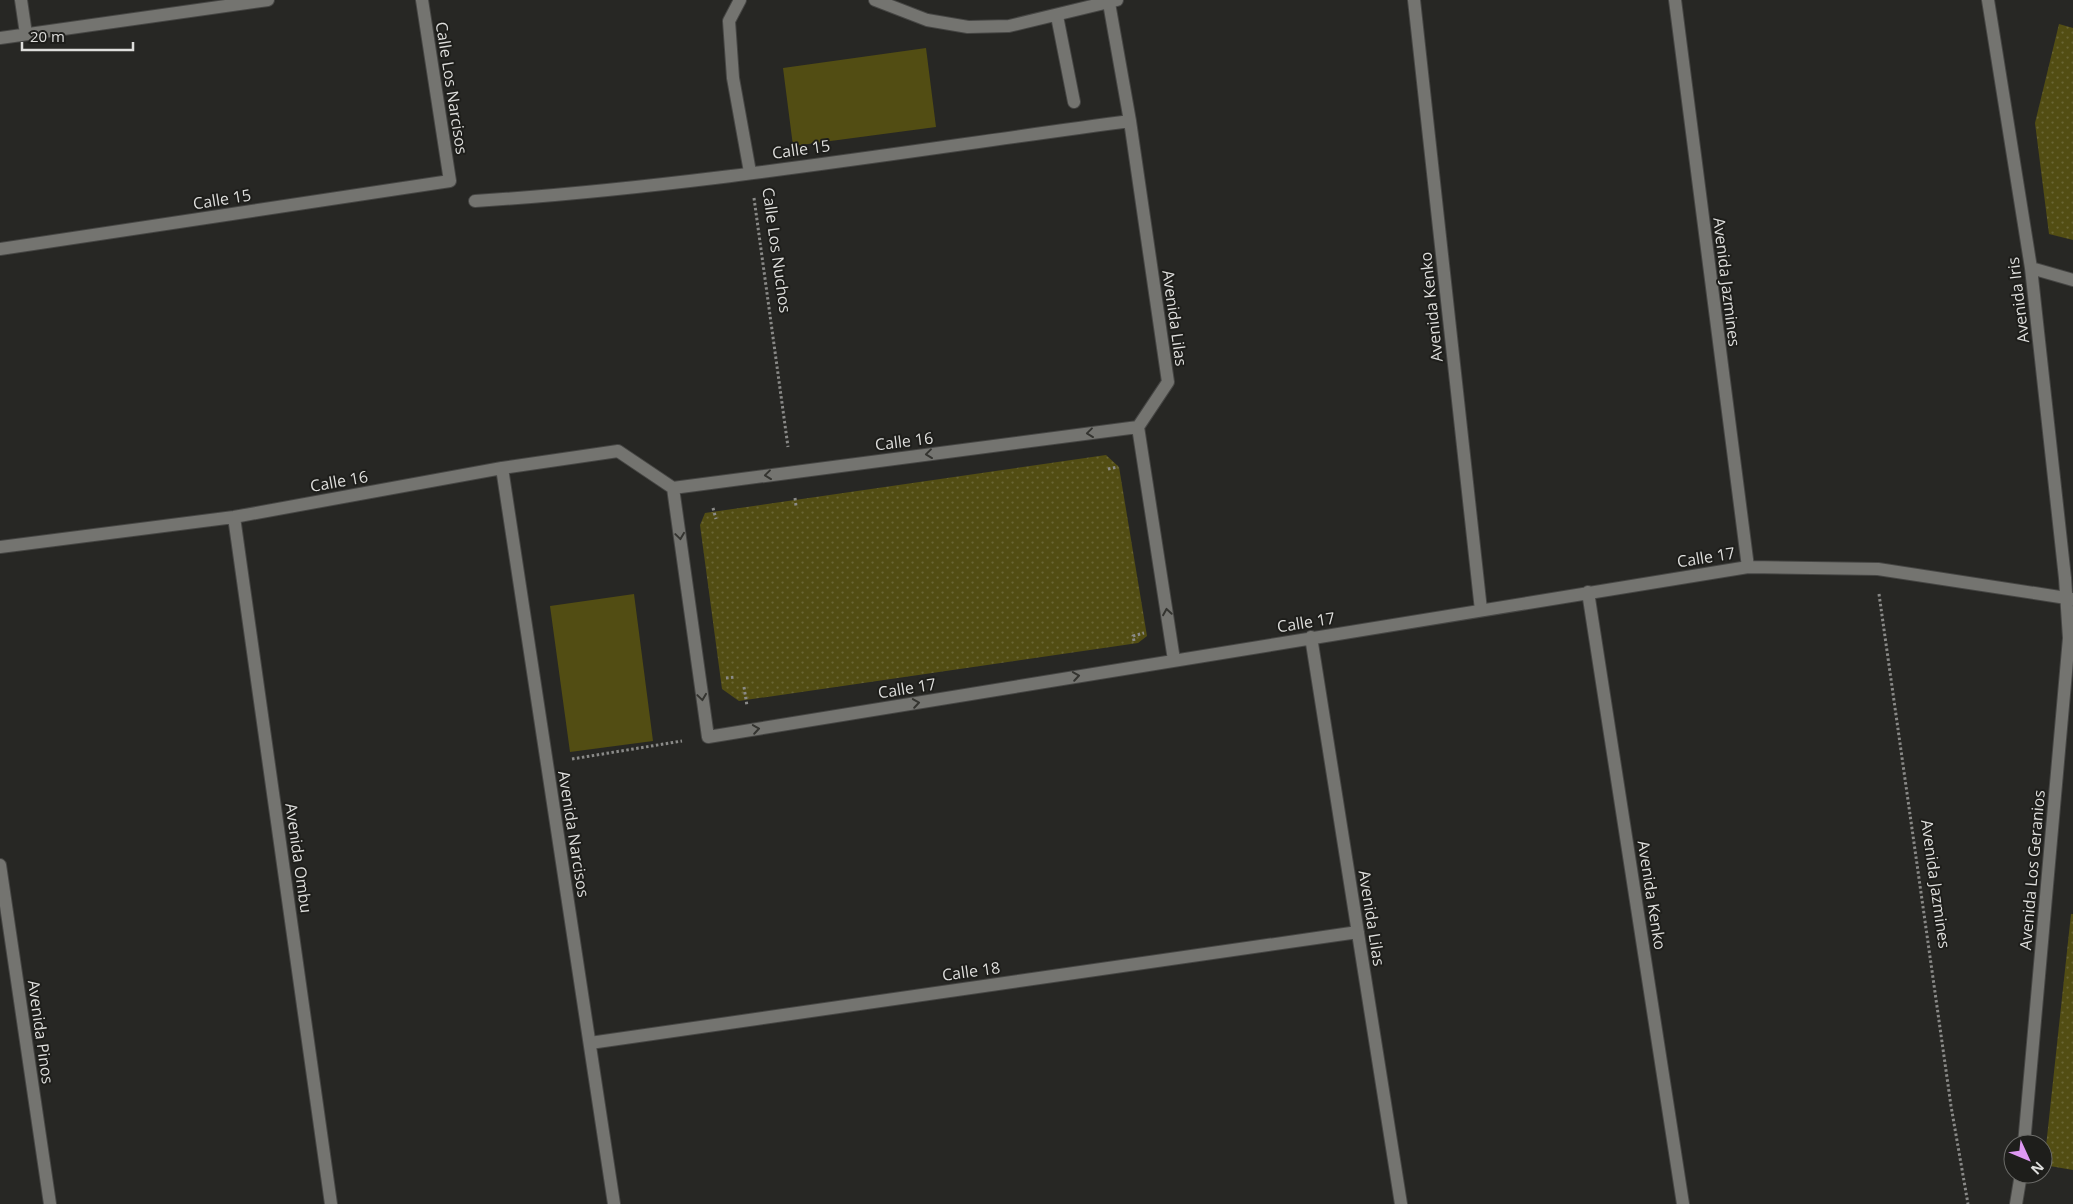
<svg xmlns="http://www.w3.org/2000/svg" width="2073" height="1204" viewBox="0 0 2073 1204" font-family="'Open Sans',sans-serif">
<style>
.grass{fill:#524d13}
.park{fill:url(#park-dots)}
.lines{fill:none;stroke-linecap:round;stroke-linejoin:round}
.minor-casing{stroke:#464644;stroke-width:14}
.path{stroke:#8a8a88;stroke-width:3;stroke-dasharray:2.5 2.5;stroke-linecap:butt}
.minor{stroke:#747470;stroke-width:12}
.oneway{stroke:#343430}
.labels{text-anchor:middle;stroke-width:4;stroke-linejoin:round;paint-order:stroke}
.street-label{font-size:16px;fill:#dededc;stroke:#1e1e1b}
</style>
<defs>
<pattern id="park-dots" width="8" height="8" patternUnits="userSpaceOnUse" patternTransform="scale(1.25)"><rect width="8" height="8" fill="#524d13"/><path d="M2 2h.1M6 6h.1" fill="none" stroke="#6a6635" stroke-width="1.8" stroke-linecap="round"/></pattern>
</defs>
<rect width="100%" height="100%" fill="#272724"/>
<path class="grass" d="M926,48L936,127L793,146L783,68Z
M634,594L653,741L570,752L550,606Z"/>
<path class="park" d="M2059,24L2073,28V240L2049,234L2035,123Z
M1106,455L1119,467L1147,636L1138,643L739,701L722,689L700,525L705,513Z
M2071,914H2073V1170L2044,1165Z"/>
<g class="lines">
<defs>
<path id="minor" d="M21,0L26,34
M740,0L729,21L733,78L750,172
M875,0L927,20L968,27L1009,26L1117,0
M1414,0L1481,610
M1675,0L1748,567
M1988,0L2031,268L2065,578L2069,638L2024,1144
M1109,3L1130,121L1168,382L1138,427L1174,660
M1057,16L1074,102
M0,38L268,0
M475,201C694,187 912,150 1130,121
M0,249L450,181L422,0
M2031,268L2073,280
M502,468L614,1204
M673,488L708,737L1748,567L1878,569L2073,599
M234,517L331,1204
M0,547L234,517L502,468L618,451L673,488L1138,427
M1588,592L1683,1204
M1311,637L1401,1204
M0,865L50,1204
M590,1043L1358,932
M2016,1204L2021,1174"/>
</defs>
<use href="#minor" class="minor-casing"/>
<path class="path" d="M754,198L788,447
M1108,469L1118,467
M795,498L796,506
M713,508L716,519
M1879,594L1951,1106L1968,1204
M1134,641L1133,636L1144,633
M726,678L735,677
M744,687L747,706
M572,759L682,741"/>
<use href="#minor" class="minor"/>
</g>
<defs><path id="oneway-chevron" d="M-2-3.5L2.5 0L-2 3.5" fill="none" stroke-width="1.6" stroke-linecap="round" stroke-linejoin="round" transform="scale(1.25)"/></defs>
<g class="oneway">
<use href="#oneway-chevron" transform="translate(1090 433) rotate(173)"/>
<use href="#oneway-chevron" transform="translate(929 454) rotate(173)"/>
<use href="#oneway-chevron" transform="translate(768 475) rotate(173)"/>
<use href="#oneway-chevron" transform="translate(680 536) rotate(82)"/>
<use href="#oneway-chevron" transform="translate(1167 612) rotate(-99)"/>
<use href="#oneway-chevron" transform="translate(1076 676) rotate(-9)"/>
<use href="#oneway-chevron" transform="translate(702 697) rotate(82)"/>
<use href="#oneway-chevron" transform="translate(916 703) rotate(-9)"/>
<use href="#oneway-chevron" transform="translate(756 729) rotate(-9)"/>
</g>
<g class="labels">
<g class="street-label">
<text transform="translate(452 88) rotate(81)" y="6">Calle Los Narcisos</text>
<text transform="translate(801 149) rotate(-8)" y="6">Calle 15</text>
<text transform="translate(222 199) rotate(-9)" y="6">Calle 15</text>
<text transform="translate(777 250) rotate(82)" y="6">Calle Los Nuchos</text>
<text transform="translate(1727 282) rotate(83)" y="6">Avenida Jazmines</text>
<text transform="translate(2018 300) rotate(-97)" y="6">Avenida Iris</text>
<text transform="translate(1431 307) rotate(-96)" y="6">Avenida Kenko</text>
<text transform="translate(1175 318) rotate(82)" y="6">Avenida Lilas</text>
<text transform="translate(904 441) rotate(-7)" y="6">Calle 16</text>
<text transform="translate(339 481) rotate(-10)" y="6">Calle 16</text>
<text transform="translate(1706 557) rotate(-9)" y="6">Calle 17</text>
<text transform="translate(1306 622) rotate(-9)" y="6">Calle 17</text>
<text transform="translate(907 688) rotate(-9)" y="6">Calle 17</text>
<text transform="translate(574 834) rotate(81)" y="6">Avenida Narcisos</text>
<text transform="translate(299 858) rotate(82)" y="6">Avenida Ombu</text>
<text transform="translate(2032 870) rotate(-85)" y="6">Avenida Los Geranios</text>
<text transform="translate(1936 884) rotate(82)" y="6">Avenida Jazmines</text>
<text transform="translate(1652 895) rotate(81)" y="6">Avenida Kenko</text>
<text transform="translate(1372 918) rotate(81)" y="6">Avenida Lilas</text>
<text transform="translate(971 971) rotate(-8)" y="6">Calle 18</text>
<text transform="translate(41 1032) rotate(82)" y="6">Avenida Pinos</text>
</g>
</g>
<g transform="translate(2028 1159) rotate(134)"><circle r="24" fill="#1e1e1b" stroke="#6b6b68"/>
<path d="M0-4L9 19L0 12L-9 19Z" fill="#de98f2"/>
<text y="-8" font-size="14" font-weight="bold" text-anchor="middle" fill="#dededc">N</text>
</g>
<path d="M22 42v8h111v-8" fill="none" stroke="#dededc" stroke-width="2.5"/>
<text x="30" y="42" font-size="15" fill="#dededc" stroke="#1e1e1b" stroke-width="4" paint-order="stroke">20 m</text>
</svg>
